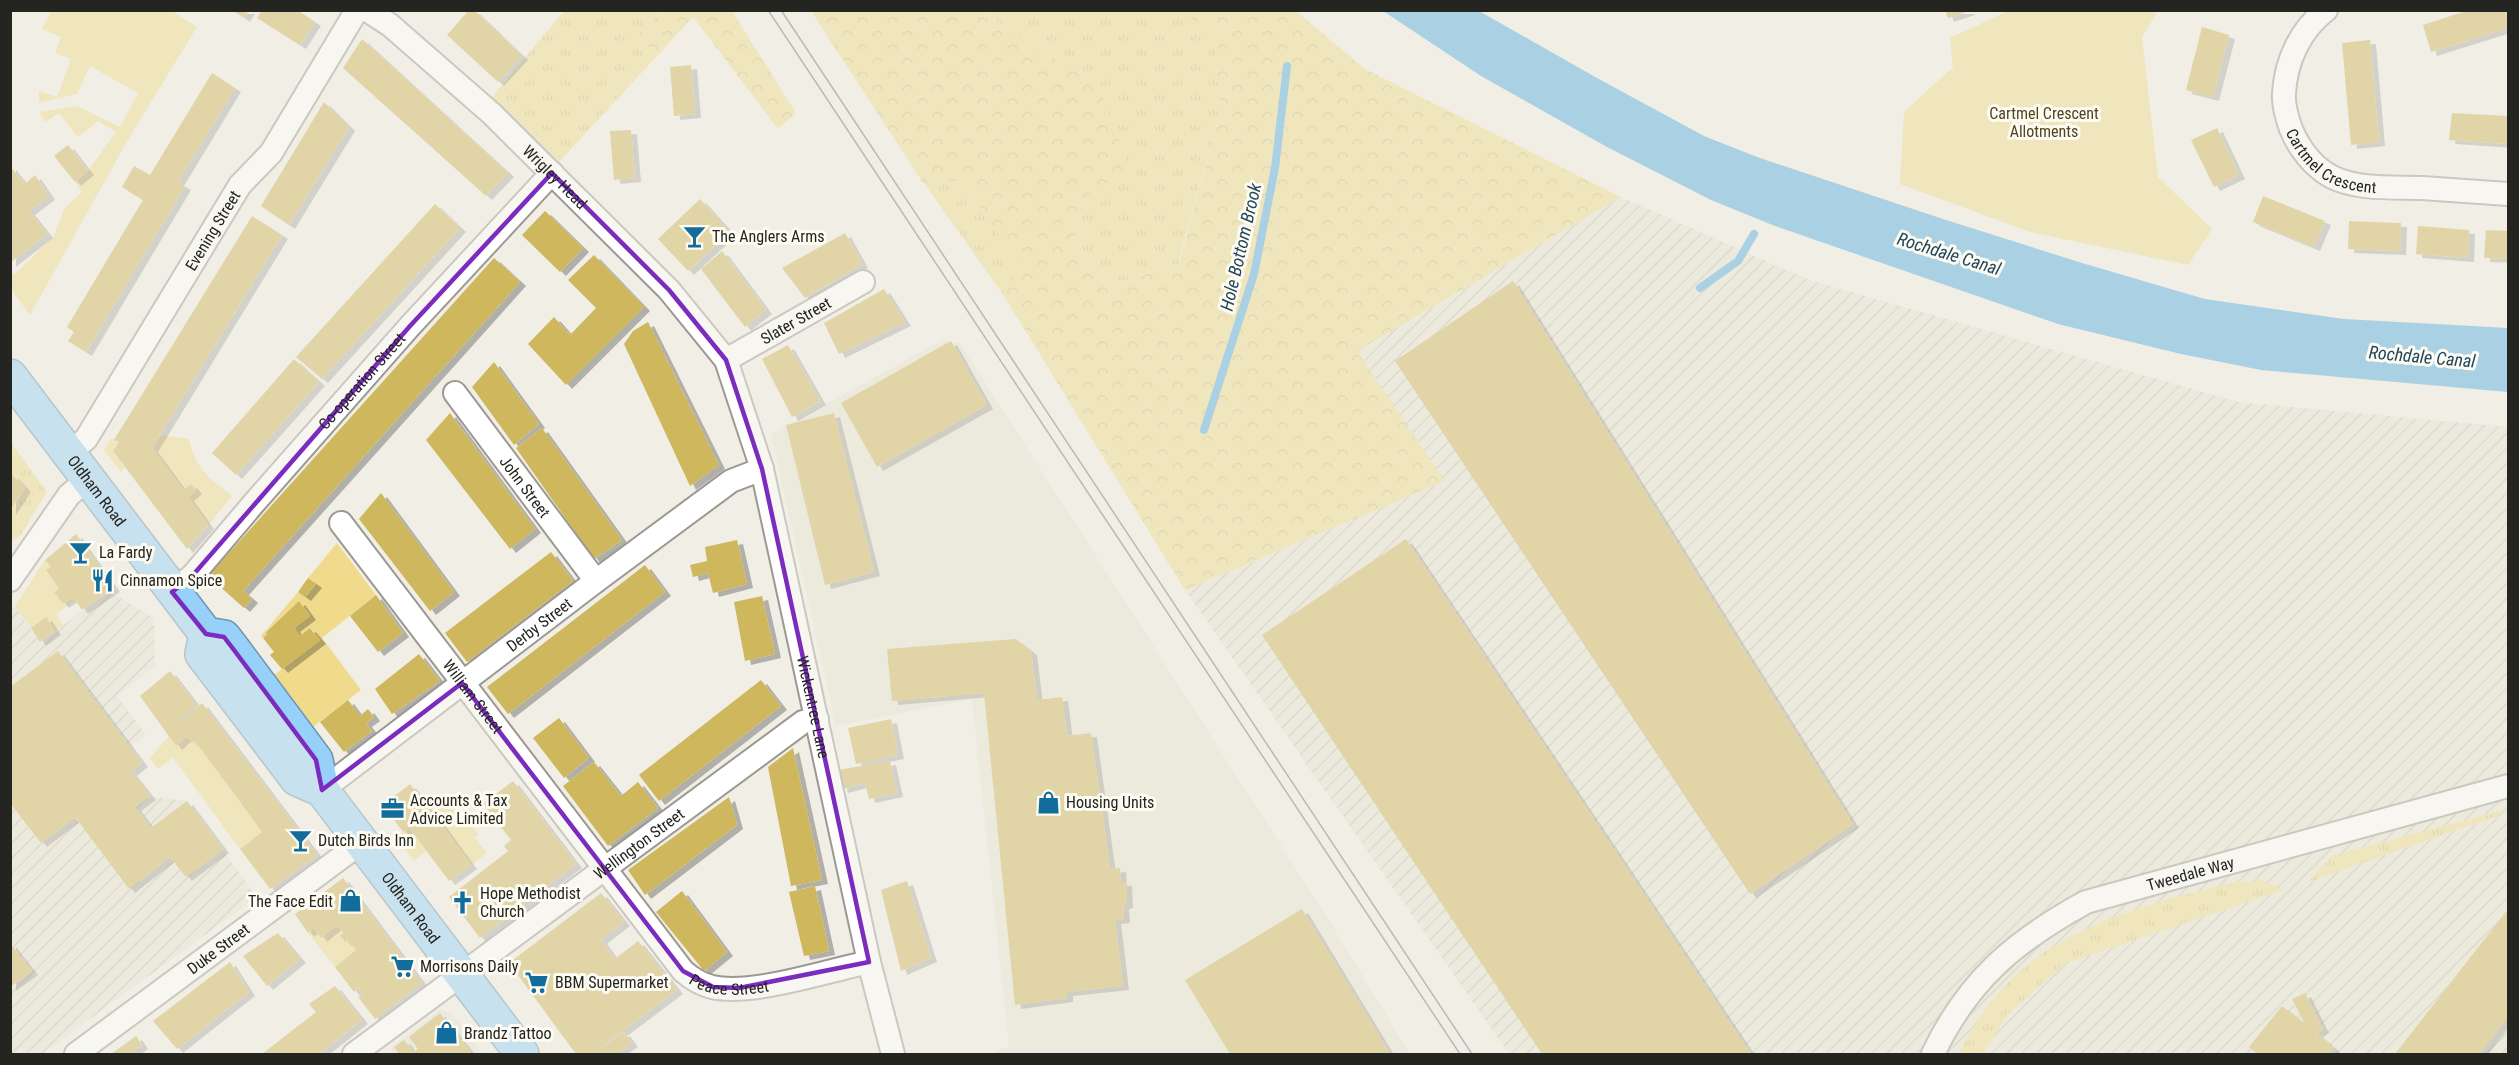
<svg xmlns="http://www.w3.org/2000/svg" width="2519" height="1065" viewBox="0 0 2519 1065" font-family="'Roboto Condensed',sans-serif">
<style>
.built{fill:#e6e2d2}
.industrial{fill:url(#industrial-furrows)}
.grass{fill:url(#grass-tufts)}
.forest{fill:url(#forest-crowns)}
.garden{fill:#f0db8c}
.water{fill:#55abe2}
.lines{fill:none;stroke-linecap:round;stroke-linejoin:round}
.stream{stroke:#55abe2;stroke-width:8}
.building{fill:#ceb75b;filter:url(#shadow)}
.street-casing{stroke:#9b9991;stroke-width:26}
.highway-casing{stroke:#6f94ad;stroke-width:36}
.street{stroke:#fff;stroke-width:22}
.highway{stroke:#97d1f9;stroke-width:33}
.tram{stroke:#7a7973;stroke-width:1.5}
.marked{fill:none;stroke:#7b2cbf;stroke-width:4.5;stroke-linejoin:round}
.labels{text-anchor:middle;stroke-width:6;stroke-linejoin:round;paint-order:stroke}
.park-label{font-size:16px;fill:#4e451e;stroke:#fdfbf2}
.street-label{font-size:16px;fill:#242420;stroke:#fdfbf2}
.poi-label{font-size:16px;fill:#242420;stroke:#fdfbf2;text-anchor:start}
.water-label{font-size:18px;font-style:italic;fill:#21465d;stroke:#fdfbf2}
</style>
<defs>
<pattern id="industrial-furrows" width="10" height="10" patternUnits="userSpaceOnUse" patternTransform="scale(1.5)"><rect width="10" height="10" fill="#e6e2d2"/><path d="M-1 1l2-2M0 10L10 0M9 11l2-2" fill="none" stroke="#c5c2b4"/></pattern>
<pattern id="grass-tufts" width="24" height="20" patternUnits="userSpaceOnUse" patternTransform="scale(1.5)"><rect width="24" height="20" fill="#f0db8c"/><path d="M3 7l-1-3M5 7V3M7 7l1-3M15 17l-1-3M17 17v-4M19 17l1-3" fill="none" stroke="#cebc78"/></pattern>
<pattern id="forest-crowns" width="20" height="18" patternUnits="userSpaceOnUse" patternTransform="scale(1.5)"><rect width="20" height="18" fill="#f0db8c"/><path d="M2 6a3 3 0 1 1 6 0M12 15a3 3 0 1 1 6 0" fill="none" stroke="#cebc78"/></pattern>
<filter id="shadow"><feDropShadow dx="6" dy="4" stdDeviation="0" flood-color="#0004"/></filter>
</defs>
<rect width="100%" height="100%" fill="#f0eee5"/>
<path class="built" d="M943,340L960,343L1333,927L1410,1054H990L1009,1046L972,699L836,726L771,434Z
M440,1010L450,1012L483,1054H394L390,1048Z"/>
<path class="industrial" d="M1621,197L1809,280L2238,402L2508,427V1054H1509L1185,590L1444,481L1357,351Z
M109,592L154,618L155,666L117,696L146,734L131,747L142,763L132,772L150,796L187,801L257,897L42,1054H11L10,610L15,606L40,642Z"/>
<path class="grass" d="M564,11H662L638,34L657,56L559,162L492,97Z
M983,11H1214L1220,113L1178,264L1107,286L1075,246L1079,201L1012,33Z
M964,181L1020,266L1004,296L924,183Z
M11,443L47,492L20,536L11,541V511L25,488L14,475L11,477Z
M2499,811L2500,815L2308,882L2334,854L2340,856L2346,852Z
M2256,878L2283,890L2066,963L2008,1014L1983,1054H1959C2016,934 2120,912 2237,881L2254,883Z"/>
<path class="forest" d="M662,11H732L796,113L778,129L693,17L657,56L638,34Z
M811,11H983L1012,33L1098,86L1130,168L1079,201L1075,246L1107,286L1179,264L1220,113L1215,30L1196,24L1185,11H1296L1365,69L1621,197L1357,351L1445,481L1185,590L1004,296L1019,266L964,181L923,183Z"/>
<path class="garden" d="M2010,10L2158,11L2142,37L2158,177L2212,229L2188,265L2030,232L1900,184L1904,112L1953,67L1950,38Z
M51,11H172L197,27L129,138L30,315L11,289V274H15L54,236L64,209L82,192L75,182L88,171L116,132L98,121L78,137L59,113L45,122L39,112L77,106L120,127L138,93L90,66L77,94L39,103V91L57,97L71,59L55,53L61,37L42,29Z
M161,435L189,439C194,467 210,479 232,496L208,525L188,497L196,490L191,484L183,490L152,448Z
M111,438L119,442L113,451L125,468L121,472L104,450Z
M337,543L376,595L322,638L361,690L313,727L273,676L319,640L311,628L300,636L294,628L310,615L299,601L266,631L267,634L263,638L261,636L298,592L306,597L316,584L308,578Z
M45,560L51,567L46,570L59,589L55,593L63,604L73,597L75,600L56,614L63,625L55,631L46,618L31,628L15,606Z
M169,736L176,745L187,736L192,743L195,741L262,832L240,849L173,758L158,769L150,758Z
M450,798L479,835L475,838L487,853L471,865L433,813L410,829L426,851L414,861L396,837Z
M337,925L343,933L340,935L345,942L348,940L356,950L335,967L308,933L314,928L321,938Z"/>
<path class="water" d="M1383,11H1479L1597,78L1704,136L1757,157L1946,220L2082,263L2205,299L2344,319L2508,328V392L2261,370L2181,354L2058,324L1775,226L1711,200L1607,147L1481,76Z"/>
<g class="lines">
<path class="stream" d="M1700,288L1738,261L1754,234
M1204,430L1254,274L1275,168L1287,66"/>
</g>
<path class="building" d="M232,10H249L244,18Z
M262,10H297L315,22L300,45L257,18Z
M469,10H474L522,56L498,82L447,35Z
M1945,10H1969V11L1948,18Z
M2469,10H2508V28L2431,52L2423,25Z
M2202,27L2229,35L2213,97L2186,90Z
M362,39L508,173L486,196L343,68Z
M2370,40L2379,142L2351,145L2342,43Z
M691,65L695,114L674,116L670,67Z
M212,73L235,88L178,182L185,186L86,352L68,341L74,332L67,327L143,200L122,187L134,166L150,175Z
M324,102L349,127L289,225L261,206Z
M2452,113L2508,116V144L2449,140Z
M2217,128L2239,175L2214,187L2191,140Z
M631,130L635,178L614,180L610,131Z
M68,145L88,171L75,182L54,156Z
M10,166L25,184L35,175L49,196L29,211L47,234L10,263Z
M2263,196L2325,221L2314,247L2253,222Z
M700,199L730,232L688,271L658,239Z
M435,204L460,228L322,379L296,357Z
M545,211L583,248L560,272L522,235Z
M252,216L282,235L152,448L183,490L191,484L196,490L188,497L208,525L187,549L113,451L119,442L114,440Z
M2349,221L2401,223L2400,251L2348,249Z
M2418,226L2469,230L2468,258L2416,254Z
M2486,230L2508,231V259L2484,258Z
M845,233L862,264L805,298L782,268Z
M722,251L766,310L745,327L701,269Z
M594,255L644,307L566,385L528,344L554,317L570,335L596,308L568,280Z
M494,258L520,282L243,591L252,599L244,608L208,576Z
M1513,281L1853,824L1750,894L1395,361Z
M884,289L905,322L839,354L824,323Z
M648,322L719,465L690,486L624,344L633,331Z
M951,341L987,405L877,467L841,403Z
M788,345L820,401L792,417L762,359Z
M294,359L319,382L236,475L212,453Z
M494,362L539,424L514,445L472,387Z
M450,413L535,529L510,549L426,440Z
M834,413L874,572L825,585L786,425Z
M542,428L622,540L594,559L516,448Z
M13,475L25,488L10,511V477Z
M381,493L454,592L430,611L359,519Z
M76,534L114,588L82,610L73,597L63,604L54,592L59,589L46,570L51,567L45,560Z
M1406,539L1751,1054H1542L1262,635Z
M737,540L747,584L713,593L708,573L693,577L690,565L707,561L705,547Z
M551,552L573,581L467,662L445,633Z
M645,565L665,592L508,714L487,687Z
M308,578L316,584L305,597L298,592Z
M376,595L403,633L378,652L350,616Z
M762,596L775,654L745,661L734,602Z
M299,601L310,616L294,628L300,636L310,628L320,640L282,669L270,655L274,652L263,638L267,634L266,632Z
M46,617L55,631L40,642L31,628Z
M1016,639L1031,651L1037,700L1062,697L1067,736L1091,733L1110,869L1120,868L1121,882H1126L1127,904L1123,905L1124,919L1115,920L1123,986L1067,992V998L1015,1005L984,693L892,701L887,649Z
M58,651L142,763L131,772L150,796L135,807L151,828L187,801L223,849L186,877L170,857L129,889L75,817L41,843L10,803V687Z
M419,654L440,681L392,714L375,689Z
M170,671L197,706L180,720L182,723L202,703L317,855L270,889L240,849L262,832L195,741L192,743L187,736L176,746L140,696Z
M761,680L781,706L659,801L639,775Z
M348,700L360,716L368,709L374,717L366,723L372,731L344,752L320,722Z
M559,718L589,758L564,778L533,738Z
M891,719L898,755L856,764L848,728Z
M793,748L822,880L791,886L768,767Z
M890,761L897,793L869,799L865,783L842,789L838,770Z
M594,762L621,796L638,782L658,808L608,846L563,786Z
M513,781L576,864L480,938L449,897L508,851L504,846L511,840L483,804Z
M410,784L431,812L403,832L383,805Z
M729,797L737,825L645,895L628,870Z
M433,813L471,865L449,881L410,829Z
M343,878L422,983L375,1019L358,997L363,994L358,988L354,992L335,967L356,950L348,940L345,942L340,935L343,933L337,925L321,938L314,928L308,933L295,914Z
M907,881L931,958L901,971L881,890Z
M815,886L829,951L804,956L789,892Z
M682,891L727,952L704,971L656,912Z
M601,893L624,922L601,940L615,959L638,941L677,990L592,1054H576L509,963Z
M1302,909L1390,1054H1230L1185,980Z
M2508,909V1017L2479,1054H2395Z
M278,933L300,959L267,986L243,956Z
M10,943L32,971L10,987Z
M230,962L249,992L177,1049L153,1021Z
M335,986L362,1020L319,1054H262L316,1012L309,1004Z
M2305,993L2323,1029L2316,1033L2334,1048L2329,1054H2258L2249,1047L2282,1006L2305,1024L2292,999Z
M440,1013L457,1035L472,1054H417L414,1052L418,1049L409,1037Z
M624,1032L632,1043L619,1052L621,1054H593Z
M136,1036L142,1045L134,1051L137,1054H111Z
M404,1040L415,1054H399L394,1047Z"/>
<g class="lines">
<defs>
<g id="street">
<path id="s1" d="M367,10L390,25L492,114L669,290L726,360L762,469L869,962L893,1054"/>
<path id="s2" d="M2326,10C2300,30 2286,61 2284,93C2283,105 2287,118 2291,129C2299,148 2313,167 2332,177C2358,190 2393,187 2422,188C2451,190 2480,192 2508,194"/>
<path id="s3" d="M726,360L863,282"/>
<path id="s4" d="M455,393L596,581"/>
<path id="s5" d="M69,453L86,439L240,185L271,153L357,10"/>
<path id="s6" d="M341,523L683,971C692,979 700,984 712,987C752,996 827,971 869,962"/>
<path d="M10,580L69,495L88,479"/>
<path id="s7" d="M172,592L193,575L254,503L410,326L552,173"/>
<path id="s8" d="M322,790L596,581L731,481L762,469"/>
<path id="s9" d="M76,1054L362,842"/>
<path id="s10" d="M354,1054L803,722L817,719"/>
<path id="s11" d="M1933,1054C1968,980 2015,941 2086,902L2508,786"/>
</g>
<g id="highway">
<path id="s12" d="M10,376L206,634L224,637L234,650L316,760L322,790L522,1054"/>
<path d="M206,634L202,654L297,779L322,790"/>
</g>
</defs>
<use href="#street" class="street-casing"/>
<use href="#highway" class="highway-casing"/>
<use href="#street" class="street"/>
<use href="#highway" class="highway"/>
<path class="tram" d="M768,10L1460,1054
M781,10L1472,1054"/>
</g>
<path d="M0 0H2519V1065H0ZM552,173L669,290L726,360L762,469L869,962L739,988L713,987L683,971L462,683L322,790L316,760L234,650L224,637L206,634L172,592L193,575L410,326Z" fill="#f0eee5" fill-opacity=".55" fill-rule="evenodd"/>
<path class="marked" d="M552,173L669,290L726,360L762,469L869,962L739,988L713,987L683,971L462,683L322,790L316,760L234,650L224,637L206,634L172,592L193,575L410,326Z"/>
<defs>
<symbol id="bar-bare" viewBox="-9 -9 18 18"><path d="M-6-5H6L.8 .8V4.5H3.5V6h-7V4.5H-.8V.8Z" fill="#126c9c" stroke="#fdfbf2" stroke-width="2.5" paint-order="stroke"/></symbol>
<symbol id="restaurant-bare" viewBox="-9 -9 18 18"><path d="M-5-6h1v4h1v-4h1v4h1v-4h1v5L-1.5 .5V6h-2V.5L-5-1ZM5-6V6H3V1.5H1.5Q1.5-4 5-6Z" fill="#126c9c" stroke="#fdfbf2" stroke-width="2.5" paint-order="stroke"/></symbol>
<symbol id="shop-bare" viewBox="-9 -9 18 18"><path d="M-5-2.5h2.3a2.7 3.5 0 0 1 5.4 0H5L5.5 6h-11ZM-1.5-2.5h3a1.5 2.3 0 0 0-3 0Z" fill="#126c9c" stroke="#fdfbf2" stroke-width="2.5" paint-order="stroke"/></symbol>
<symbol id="office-bare" viewBox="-9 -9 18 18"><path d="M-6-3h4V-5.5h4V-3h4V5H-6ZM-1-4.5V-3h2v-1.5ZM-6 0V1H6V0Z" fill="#126c9c" stroke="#fdfbf2" stroke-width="2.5" paint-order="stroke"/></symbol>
<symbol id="church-bare" viewBox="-9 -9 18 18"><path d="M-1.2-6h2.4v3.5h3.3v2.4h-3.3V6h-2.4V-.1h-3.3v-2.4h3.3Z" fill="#126c9c" stroke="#fdfbf2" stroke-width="2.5" paint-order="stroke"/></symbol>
<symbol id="supermarket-bare" viewBox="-9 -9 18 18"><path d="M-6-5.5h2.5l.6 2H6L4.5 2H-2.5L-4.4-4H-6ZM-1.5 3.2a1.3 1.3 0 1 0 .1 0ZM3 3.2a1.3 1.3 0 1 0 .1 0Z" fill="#126c9c" stroke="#fdfbf2" stroke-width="2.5" paint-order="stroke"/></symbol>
</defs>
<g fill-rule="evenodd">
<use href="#bar-bare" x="678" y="220" width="33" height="33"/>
<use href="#bar-bare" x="64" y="536" width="33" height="33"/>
<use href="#restaurant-bare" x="86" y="564" width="33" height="33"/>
<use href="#shop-bare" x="1032" y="786" width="33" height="33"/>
<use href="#office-bare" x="376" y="792" width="33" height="33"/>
<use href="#bar-bare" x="284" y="824" width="33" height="33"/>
<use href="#shop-bare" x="334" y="884" width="33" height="33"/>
<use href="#church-bare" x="446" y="886" width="33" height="33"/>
<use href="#supermarket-bare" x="386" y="950" width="33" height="33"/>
<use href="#supermarket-bare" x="520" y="966" width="33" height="33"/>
<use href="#shop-bare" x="430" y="1016" width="33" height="33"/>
</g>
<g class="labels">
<g class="park-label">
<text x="2044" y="119">Cartmel Crescent<tspan x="2044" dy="18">Allotments</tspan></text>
</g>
<g class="street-label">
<text dy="6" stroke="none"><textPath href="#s2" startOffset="188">Cartmel Crescent</textPath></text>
<text dy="6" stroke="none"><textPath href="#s1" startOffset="252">Wrigley Head</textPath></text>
<text dy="6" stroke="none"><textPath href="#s5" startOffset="266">Evening Street</textPath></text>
<text dy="6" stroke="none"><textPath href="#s3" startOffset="80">Slater Street</textPath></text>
<text dy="6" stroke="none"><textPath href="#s7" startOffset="284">Co-operation Street</textPath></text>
<text dy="6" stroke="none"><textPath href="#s4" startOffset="117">John Street</textPath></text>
<text dy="6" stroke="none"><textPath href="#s12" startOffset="144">Oldham Road</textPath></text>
<text dy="6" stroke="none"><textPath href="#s8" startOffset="273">Derby Street</textPath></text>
<text dy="6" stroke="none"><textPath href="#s6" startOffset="218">William Street</textPath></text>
<text dy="6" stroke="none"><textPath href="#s1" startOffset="861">Wickentree Lane</textPath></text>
<text dy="6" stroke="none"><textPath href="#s10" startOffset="354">Wellington Street</textPath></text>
<text dy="6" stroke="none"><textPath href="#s11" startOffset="328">Tweedale Way</textPath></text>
<text dy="6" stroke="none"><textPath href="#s12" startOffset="674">Oldham Road</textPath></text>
<text dy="6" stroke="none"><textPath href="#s9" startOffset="177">Duke Street</textPath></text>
<text dy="6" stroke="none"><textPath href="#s6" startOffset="614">Peace Street</textPath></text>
</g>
<g class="poi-label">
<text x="712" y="242">The Anglers Arms</text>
<text x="99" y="558">La Fardy</text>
<text x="120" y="586">Cinnamon Spice</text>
<text x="410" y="806">Accounts &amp; Tax<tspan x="410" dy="18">Advice Limited</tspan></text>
<text x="1066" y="808">Housing Units</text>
<text x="318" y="846">Dutch Birds Inn</text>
<text x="480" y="899">Hope Methodist<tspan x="480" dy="18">Church</tspan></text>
<text x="333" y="907" text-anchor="end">The Face Edit</text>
<text x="420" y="972">Morrisons Daily</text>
<text x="555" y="988">BBM Supermarket</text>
<text x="464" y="1039">Brandz Tattoo</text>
</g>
<g class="water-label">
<text transform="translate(1241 247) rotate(-77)" y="6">Hole Bottom Brook</text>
<text transform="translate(1949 254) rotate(17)" y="6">Rochdale Canal</text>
<text transform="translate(2422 357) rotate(5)" y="6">Rochdale Canal</text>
</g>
</g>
<rect width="2519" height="1065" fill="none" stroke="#242420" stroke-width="24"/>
</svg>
